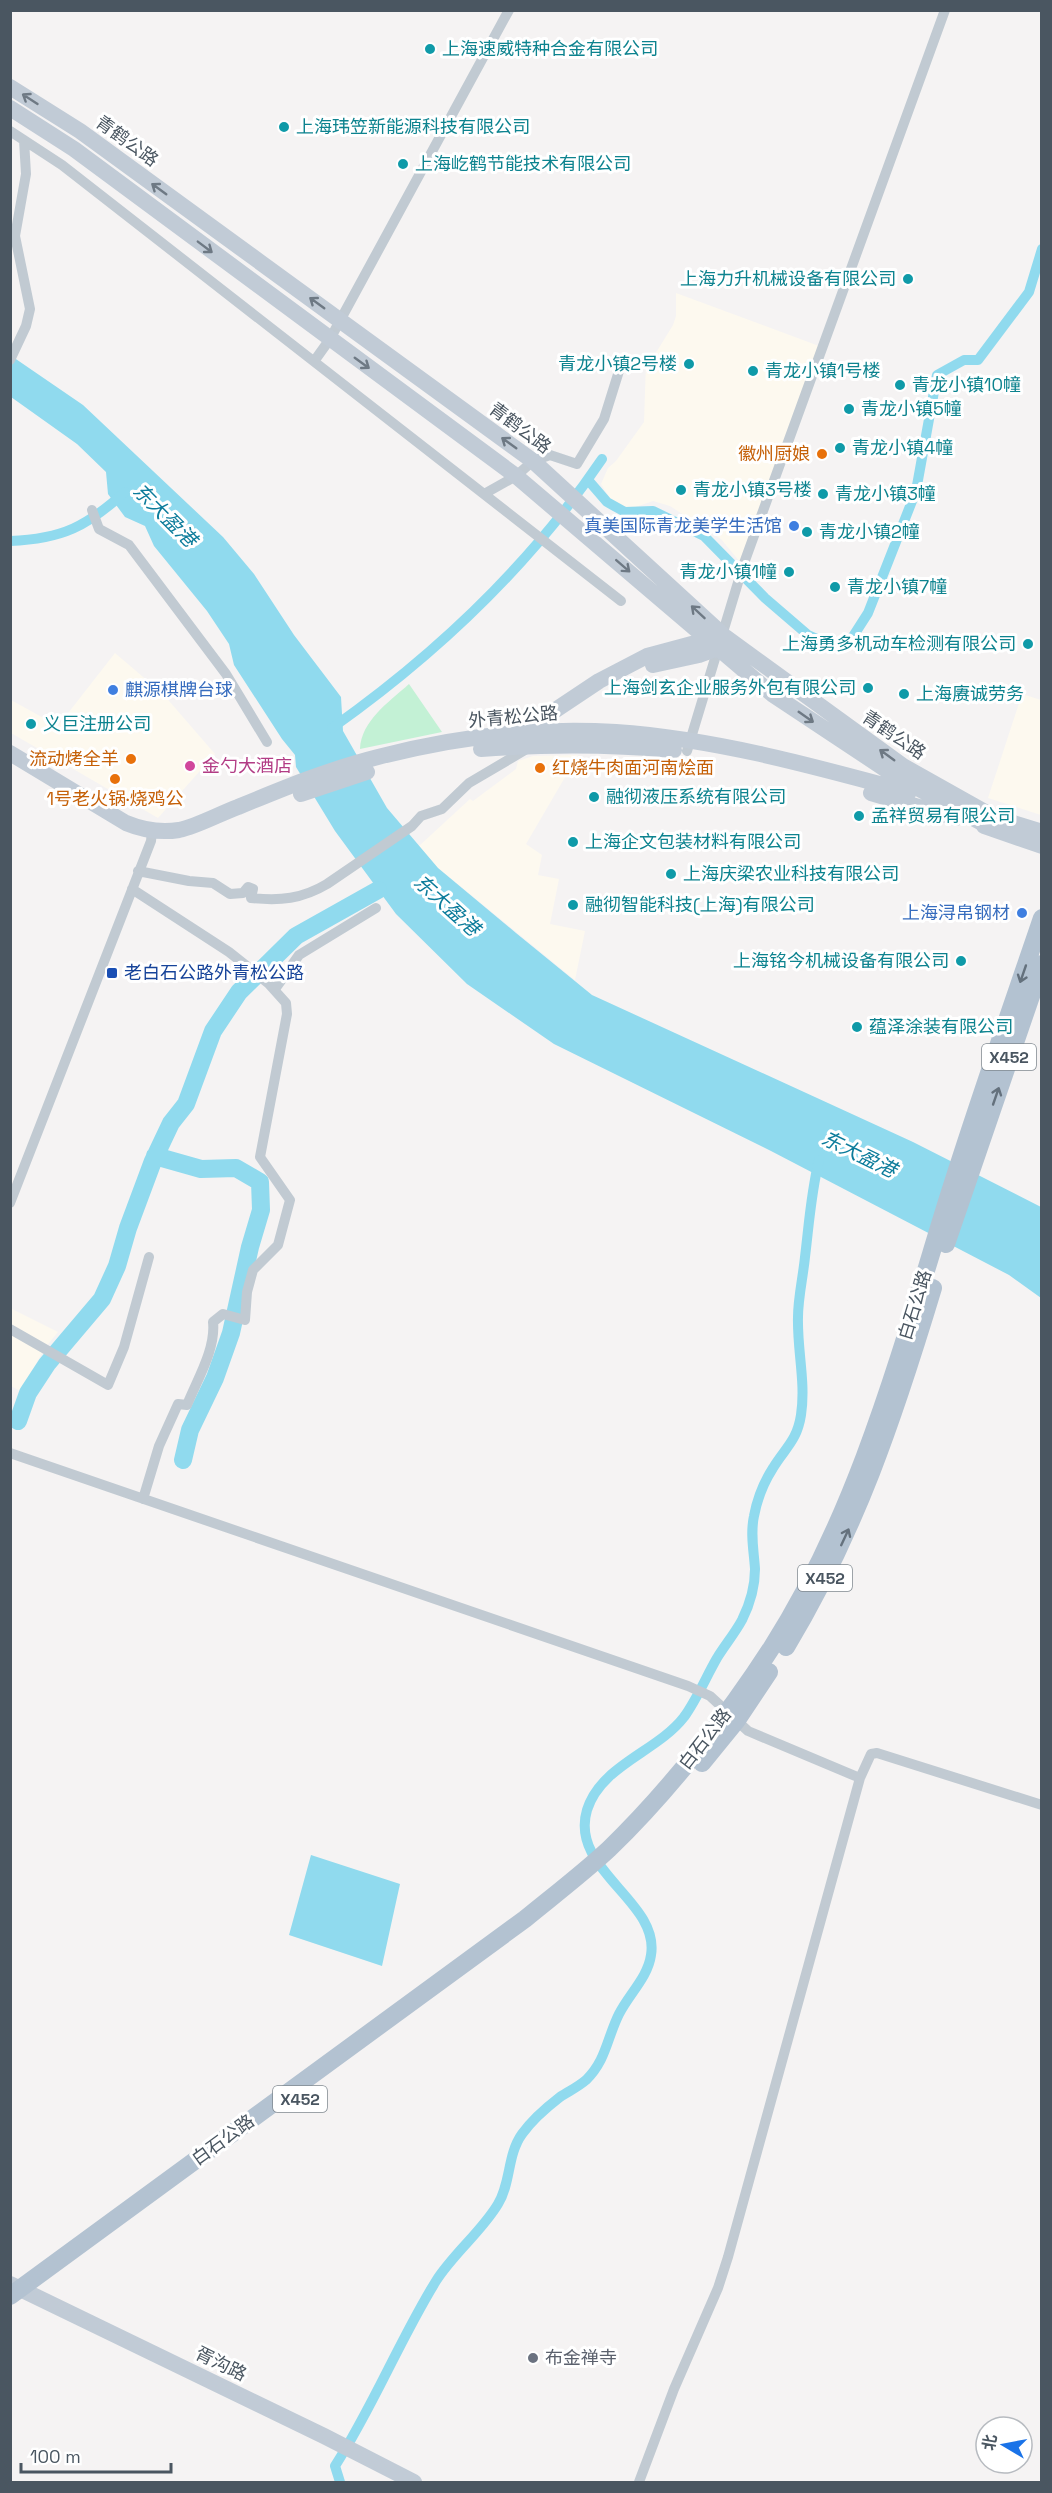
<svg xmlns="http://www.w3.org/2000/svg" width="1052" height="2493" viewBox="0 0 1052 2493" font-family="'Space Grotesk','Noto Sans SC',sans-serif">
<style>
.commercial{fill:#fdf9ef}
.green{fill:#c3f1d5}
.water{fill:#90daee}
.lines{fill:none;stroke-linecap:round;stroke-linejoin:round}
.canal{stroke:#90daee;stroke-width:10}
.river{stroke:#90daee;stroke-width:18}
.street{stroke:#c1cad2;stroke-width:10}
.secondary{stroke:#c1cbd6;stroke-width:16}
.primary{stroke:#b3c2d1;stroke-width:18}
.oneway{stroke:#6e7984}
.oneway2{stroke:#64717d}
.culture-dot{fill:#0f9aa8;stroke:#fff;stroke-width:2}
.food-dot{fill:#e8710a;stroke:#fff;stroke-width:2}
.shop-dot{fill:#3f7fe0;stroke:#fff;stroke-width:2}
.hotel-dot{fill:#d1479c;stroke:#fff;stroke-width:2}
.transit-dot{fill:#1a4fb4;stroke:#fff;stroke-width:2}
.worship-dot{fill:#6b7280;stroke:#fff;stroke-width:2}
.labels{text-anchor:middle;stroke-width:6;stroke-linejoin:round;paint-order:stroke}
.shield{fill:#fff;stroke:#808990;stroke-width:1.5}
.shield-label{font-size:16px;font-weight:bold;fill:#4a5661}
.culture-label{font-size:18px;fill:#0d838f;stroke:#fff;text-anchor:start}
.street-label{font-size:18px;fill:#4a5661;stroke:#fff}
.food-label{font-size:18px;fill:#c56008;stroke:#fff;text-anchor:end}
.shop-label{font-size:18px;fill:#366cbe;stroke:#fff;text-anchor:end}
.hotel-label{font-size:18px;fill:#b23c85;stroke:#fff;text-anchor:start}
.transit-label{font-size:18px;fill:#164399;stroke:#fff;text-anchor:start}
.worship-label{font-size:18px;fill:#5b616d;stroke:#fff;text-anchor:start}
.water-label{font-size:20px;font-style:italic;fill:#0c7c9b;stroke:#fff}
</style>
<rect width="100%" height="100%" fill="#f5f3f3"/>
<path class="commercial" d="M676,293L819,346L740,562L721,539L670,506L653,501L627,510L611,500L601,484L608,468L616,461L644,422L646,362L657,351L673,325L676,316Z
M115,653L163,694L215,754L158,818L11,733V700L58,726Z
M1022,694L1041,700V815L988,798Z
M578,755L526,844L542,855L538,875L559,879L550,924L585,931L575,980L438,868L419,846L470,799L473,801L516,769L518,761L533,756Z
M10,1308L58,1332L45,1348L20,1391L11,1386Z"/>
<path class="green" d="M409,684L442,732L360,749C361,721 389,702 409,684Z"/>
<path class="water" d="M10,355L83,405L223,537L254,574L294,635L341,697L343,731L387,808L438,868L516,933L592,995L913,1142L1041,1207V1298L1009,1275L771,1151L554,1044L467,984L396,914L335,831L296,767L295,755L282,739L234,665L229,644L207,611L154,546L145,526L125,517L108,494L106,472L77,444L11,397Z
M311,1855L400,1884L382,1966L289,1935Z"/>
<g class="lines">
<path class="canal" d="M588,480L607,502L625,512L653,511L704,536L765,598L808,635L831,645L852,638L868,613L916,491L937,375L964,360H978L1029,292L1042,249
M10,541C63,539 87,526 125,492
M332,728C435,655 531,564 602,459
M340,2482L335,2466C373,2407 399,2341 436,2281C453,2254 482,2231 498,2204C511,2183 507,2155 522,2134C532,2120 547,2107 560,2097C569,2091 578,2087 586,2080C606,2061 607,2038 619,2014C629,1994 648,1977 651,1955C660,1901 569,1870 587,1810C601,1765 657,1752 684,1717C697,1699 706,1677 717,1658C725,1645 735,1633 742,1620C750,1604 755,1586 755,1569C754,1552 750,1534 754,1516C757,1500 764,1482 773,1468C785,1448 797,1441 801,1415C806,1382 797,1350 798,1317C798,1298 803,1277 805,1257C809,1224 811,1193 819,1160"/>
<path class="river" d="M155,1156L201,1169L236,1168L260,1182L261,1210L250,1247L231,1333L215,1378L190,1430L183,1460
M18,1421L28,1393L47,1364L102,1299L117,1266L128,1228L153,1161L171,1123L186,1104L213,1031L239,992L296,936L378,890"/>
<path class="street" d="M10,131L62,165L621,601
M10,360L26,326L30,309L15,236L26,174L24,140
M315,360L330,339L509,10
M484,494L516,476L533,461L550,455L577,464L604,419L619,371
M92,510L99,529L129,545L226,674L267,742
M687,751L743,566L945,10
M138,871L189,881L213,883L230,894L243,893L248,887L253,889L251,898C280,901 302,899 327,884L412,826L421,816L442,809L469,783L525,750
M132,889L229,952L268,983L286,1003L287,1014L260,1157L290,1200L278,1245L253,1270L247,1292L245,1320L223,1314L213,1322C216,1349 197,1380 187,1405L178,1404L159,1446L143,1499
M275,989L299,955L376,908
M10,1203L151,841L152,831
M10,1329L108,1385L124,1347L149,1257
M10,1453L688,1686L710,1696L748,1731L860,1778L728,2257L718,2288L674,2389L639,2482
M860,1778L871,1754L877,1753L1042,1805"/>
<path class="secondary" d="M10,87L80,131L533,461L724,636L903,766L992,816
M10,108L74,149L516,476L772,694L897,777L993,829
M653,665L699,655L718,648
M521,733L599,681L647,656L714,638
M481,749C546,744 608,744 674,750
M10,753L126,823C143,830 160,833 179,830C198,826 219,814 238,807C284,788 330,769 378,757C455,737 538,727 616,732C716,739 813,766 909,792
M871,793L956,818
M301,794L367,772
M982,813L1042,832
M984,826L1042,846
M10,2284L324,2436L414,2482"/>
<path class="primary" d="M946,1244L1042,964
M786,1647C856,1531 894,1417 933,1288
M702,1763L737,1720L769,1672
M10,2296L525,1919C553,1896 582,1874 609,1849C668,1792 727,1717 772,1647C857,1514 899,1358 945,1208C975,1111 1009,1015 1042,918"/>
</g>
<defs><path id="oneway-shaft" d="M-6 0H5M1.5-3L5.5 0L1.5 3" fill="none" stroke-width="1.6" stroke-linecap="round" stroke-linejoin="round" transform="scale(1.5)"/></defs>
<g class="oneway">
<use href="#oneway-shaft" transform="translate(30 99) rotate(-147)"/>
<use href="#oneway-shaft" transform="translate(159 189) rotate(-144)"/>
<use href="#oneway-shaft" transform="translate(205 247) rotate(37)"/>
<use href="#oneway-shaft" transform="translate(317 303) rotate(-144)"/>
<use href="#oneway-shaft" transform="translate(362 363) rotate(36)"/>
<use href="#oneway-shaft" transform="translate(509 443) rotate(-144)"/>
<use href="#oneway-shaft" transform="translate(623 566) rotate(41)"/>
<use href="#oneway-shaft" transform="translate(698 612) rotate(-137)"/>
<use href="#oneway-shaft" transform="translate(806 717) rotate(35)"/>
<use href="#oneway-shaft" transform="translate(887 755) rotate(-144)"/>
</g>
<g class="oneway2">
<use href="#oneway-shaft" transform="translate(1023 974) rotate(109)"/>
<use href="#oneway-shaft" transform="translate(996 1096) rotate(-71)"/>
<use href="#oneway-shaft" transform="translate(845 1537) rotate(-65)"/>
</g>
<g class="culture-dot">
<circle cx="430" cy="49" r="6"/>
<circle cx="284" cy="127" r="6"/>
<circle cx="403" cy="164" r="6"/>
<circle cx="908" cy="279" r="6"/>
<circle cx="689" cy="364" r="6"/>
<circle cx="753" cy="371" r="6"/>
<circle cx="900" cy="385" r="6"/>
<circle cx="849" cy="409" r="6"/>
<circle cx="840" cy="448" r="6"/>
<circle cx="681" cy="490" r="6"/>
<circle cx="823" cy="494" r="6"/>
<circle cx="807" cy="532" r="6"/>
<circle cx="789" cy="572" r="6"/>
<circle cx="835" cy="587" r="6"/>
<circle cx="1028" cy="644" r="6"/>
<circle cx="868" cy="688" r="6"/>
<circle cx="904" cy="694" r="6"/>
<circle cx="31" cy="724" r="6"/>
<circle cx="594" cy="797" r="6"/>
<circle cx="859" cy="816" r="6"/>
<circle cx="573" cy="842" r="6"/>
<circle cx="671" cy="874" r="6"/>
<circle cx="573" cy="905" r="6"/>
<circle cx="961" cy="961" r="6"/>
<circle cx="857" cy="1027" r="6"/>
</g>
<g class="food-dot">
<circle cx="822" cy="454" r="6"/>
<circle cx="131" cy="759" r="6"/>
<circle cx="540" cy="768" r="6"/>
<circle cx="115" cy="779" r="6"/>
</g>
<g class="shop-dot">
<circle cx="794" cy="526" r="6"/>
<circle cx="113" cy="690" r="6"/>
<circle cx="1022" cy="913" r="6"/>
</g>
<circle class="hotel-dot" cx="190" cy="766" r="6"/>
<rect class="transit-dot" x="106" y="967" width="12" height="12" rx="3"/>
<circle class="worship-dot" cx="533" cy="2358" r="6"/>
<g class="labels">
<g class="shield">
<rect x="982" y="1044" width="54" height="26" rx="4.5"/>
<rect x="798" y="1565" width="54" height="26" rx="4.5"/>
<rect x="273" y="2086" width="54" height="26" rx="4.5"/>
</g>
<g class="shield-label">
<text x="1009" y="1063">X452</text>
<text x="825" y="1584">X452</text>
<text x="300" y="2105">X452</text>
</g>
<g class="culture-label">
<text x="442" y="55">上海速威特种合金有限公司</text>
<text x="296" y="133">上海玮笠新能源科技有限公司</text>
<text x="415" y="170">上海屹鹤节能技术有限公司</text>
<text x="896" y="285" text-anchor="end">上海力升机械设备有限公司</text>
<text x="677" y="370" text-anchor="end">青龙小镇2号楼</text>
<text x="765" y="377">青龙小镇1号楼</text>
<text x="912" y="391">青龙小镇10幢</text>
<text x="861" y="415">青龙小镇5幢</text>
<text x="852" y="454">青龙小镇4幢</text>
<text x="693" y="496">青龙小镇3号楼</text>
<text x="835" y="500">青龙小镇3幢</text>
<text x="819" y="538">青龙小镇2幢</text>
<text x="777" y="578" text-anchor="end">青龙小镇1幢</text>
<text x="847" y="593">青龙小镇7幢</text>
<text x="1016" y="650" text-anchor="end">上海勇多机动车检测有限公司</text>
<text x="856" y="694" text-anchor="end">上海剑玄企业服务外包有限公司</text>
<text x="916" y="700">上海赓诚劳务</text>
<text x="43" y="730">义巨注册公司</text>
<text x="606" y="803">融彻液压系统有限公司</text>
<text x="871" y="822">孟祥贸易有限公司</text>
<text x="585" y="848">上海企文包装材料有限公司</text>
<text x="683" y="880">上海庆梁农业科技有限公司</text>
<text x="585" y="911">融彻智能科技(上海)有限公司</text>
<text x="949" y="967" text-anchor="end">上海铭今机械设备有限公司</text>
<text x="869" y="1033">蕴泽涂装有限公司</text>
</g>
<g class="street-label">
<text transform="translate(127 141) rotate(36)" y="6">青鹤公路</text>
<text transform="translate(520 428) rotate(37)" y="6">青鹤公路</text>
<text transform="translate(513 717) rotate(-5)" y="6">外青松公路</text>
<text transform="translate(894 735) rotate(34)" y="6">青鹤公路</text>
<text transform="translate(915 1305) rotate(-73)" y="6">白石公路</text>
<text transform="translate(705 1739) rotate(-52)" y="6">白石公路</text>
<text transform="translate(223 2140) rotate(-36)" y="6">白石公路</text>
<text transform="translate(221 2364) rotate(26)" y="6">胥沟路</text>
</g>
<g class="food-label">
<text x="810" y="460">徽州厨娘</text>
<text x="119" y="765">流动烤全羊</text>
<text x="552" y="774" text-anchor="start">红烧牛肉面河南烩面</text>
<text x="115" y="805" text-anchor="middle">1号老火锅·烧鸡公</text>
</g>
<g class="shop-label">
<text x="782" y="532">真美国际青龙美学生活馆</text>
<text x="125" y="696" text-anchor="start">麒源棋牌台球</text>
<text x="1010" y="919">上海浔帛钢材</text>
</g>
<g class="hotel-label">
<text x="202" y="772">金勺大酒店</text>
</g>
<g class="transit-label">
<text x="124" y="979">老白石公路外青松公路</text>
</g>
<g class="worship-label">
<text x="545" y="2364">布金禅寺</text>
</g>
<g class="water-label">
<text transform="translate(165 515) rotate(45)" y="7">东大盈港</text>
<text transform="translate(447 905) rotate(42)" y="7">东大盈港</text>
<text transform="translate(859 1154) rotate(26)" y="7">东大盈港</text>
</g>
</g>
<rect width="1052" height="2493" fill="none" stroke="#4a5661" stroke-width="24"/>
<g transform="translate(1004 2445) rotate(280)"><circle r="28" fill="#ffffff" stroke="#b7bbc0" stroke-width="1.5"/>
<path d="M0-4.5L10 22L0 15L-10 22Z" fill="#1a73e8"/>
<text y="-9" font-size="16" font-weight="bold" text-anchor="middle" fill="#4a5661">北</text>
</g>
<path d="M21 2463v9h150v-9" fill="none" stroke="#4a5661" stroke-width="3"/>
<text x="30" y="2463" font-size="18" fill="#4a5661" stroke="#ffffff" stroke-width="4.5" paint-order="stroke">100 m</text>
</svg>
